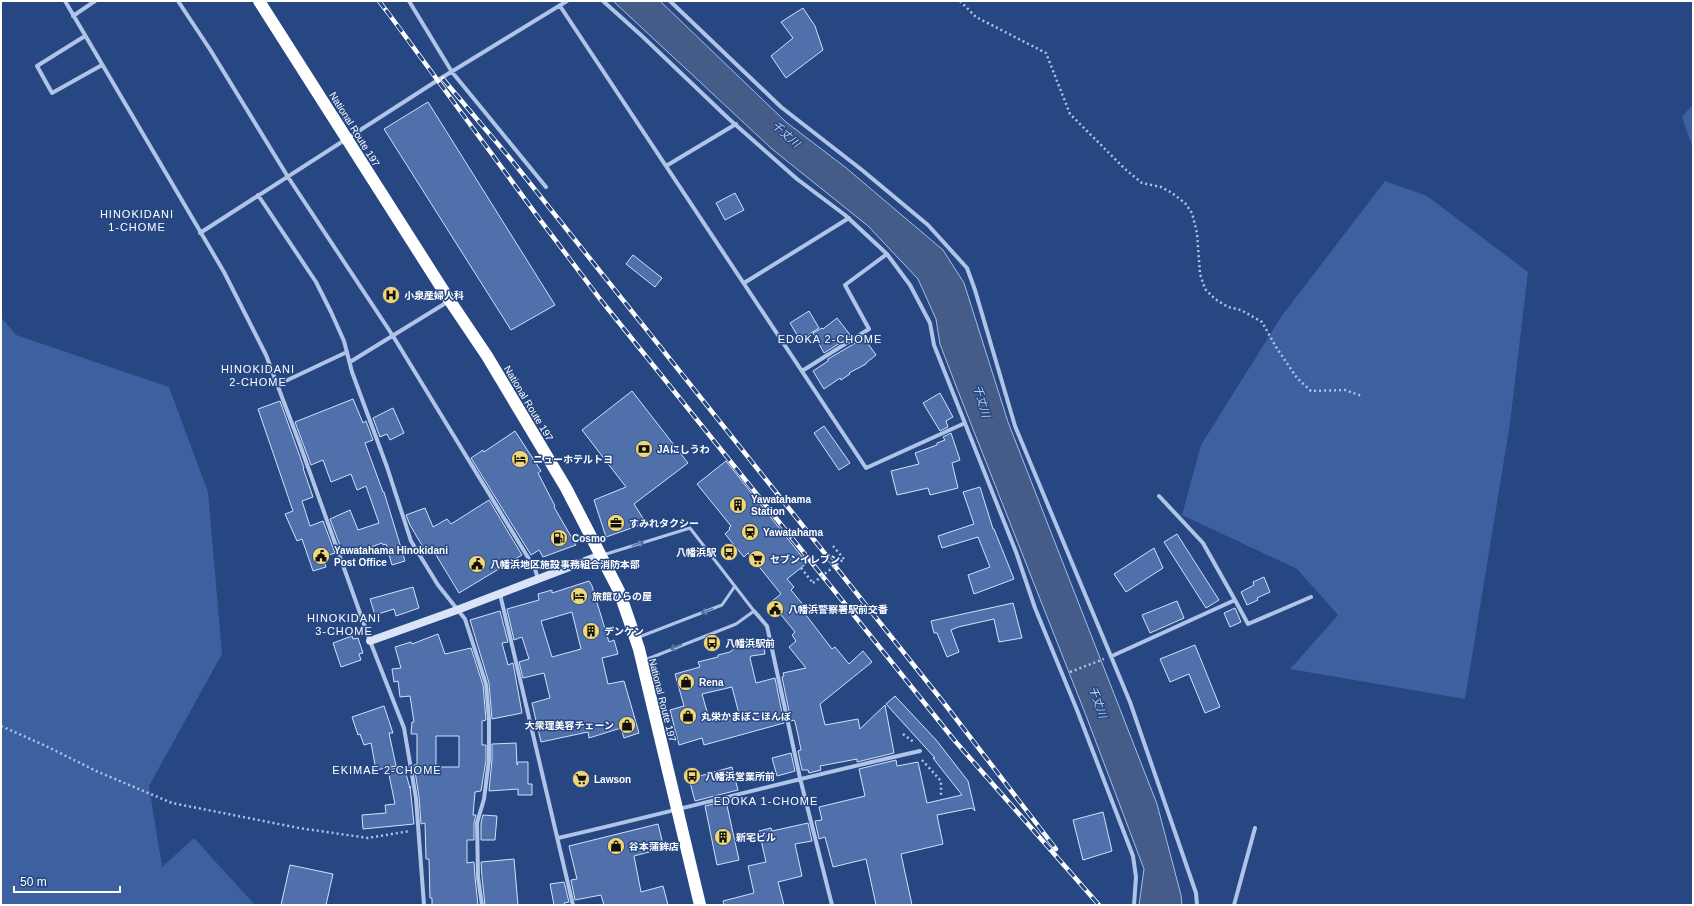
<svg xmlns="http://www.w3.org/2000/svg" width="1694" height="906" viewBox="0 0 1694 906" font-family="Helvetica,'Noto Sans JP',sans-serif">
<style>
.green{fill:#3c60a0}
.water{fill:#455c88;stroke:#a5bee7}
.building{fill:#5070ab;stroke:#d4e0f6;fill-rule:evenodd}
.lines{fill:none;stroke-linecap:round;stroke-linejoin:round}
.path{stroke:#b0c4e7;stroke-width:2.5;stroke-dasharray:2 3;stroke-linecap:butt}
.lane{stroke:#b0c4e7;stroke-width:3}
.street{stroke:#b0c4e7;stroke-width:4}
.secondary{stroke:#dae4f6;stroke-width:8}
.highway{stroke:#fff;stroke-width:12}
.rail-casing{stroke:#fff;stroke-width:4.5}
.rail{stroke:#274783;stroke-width:3;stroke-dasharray:9;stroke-linecap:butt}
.path-bridge{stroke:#b0c4e7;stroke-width:2.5;stroke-dasharray:2 3;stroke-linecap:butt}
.oneway{stroke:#5773a6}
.labels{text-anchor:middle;stroke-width:3;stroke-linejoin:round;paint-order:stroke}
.street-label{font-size:10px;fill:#fff;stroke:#274783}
.poi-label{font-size:10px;font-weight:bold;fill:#fff;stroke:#274783;text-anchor:start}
.water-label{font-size:11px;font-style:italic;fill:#bcceee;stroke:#274783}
.neighbourhood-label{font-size:11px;letter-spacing:1px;fill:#fff;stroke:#274783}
</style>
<rect width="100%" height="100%" fill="#274783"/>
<path class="green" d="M1693,104V149L1682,117Z
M1385,181L1427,196L1528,272L1510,423L1465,699L1290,669L1338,615L1297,569L1182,515L1201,445L1281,317Z
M1,317L16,335L169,387L208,492L222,654L149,786L162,867L194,838L255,905H1Z"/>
<path class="water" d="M613,1H660L786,122L845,167L943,250L964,283L1008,422L1157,804L1181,895L1182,905H1139L1144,869L1085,713L956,386L940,344L936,319L918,279L868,226L772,149Z"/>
<path class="building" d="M803,8L815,26L823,50L786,78L771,56L793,38L781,22Z
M428,102L555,305L511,330L384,129Z
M735,193L744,210L725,220L716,203Z
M633,255L662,278L655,287L626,264Z
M809,311L819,328L800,340L790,323Z
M837,318L851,336L824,353L813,333L822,328L823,329Z
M864,338L876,355L866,363V364L849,373L850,374L841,380L840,378L824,389L813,371L828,361V359Z
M632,391L688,463L634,504L646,523L606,537L594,500L626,487L582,430Z
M940,393L953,417L946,421L948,427L940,431L923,403Z
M353,399L363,423L366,421L373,440L365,443L383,492H384L405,561L392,565L386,544L383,545L382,543L352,554L350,548L342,551L330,519L350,510L358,530L379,523L366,486L357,490L351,474L331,482L323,460L311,465L295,422Z
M280,401L304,468H303L313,497L302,501L310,526L323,521L335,553L323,557L326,567L313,571L302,539L297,541L285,514L293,511L258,409Z
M393,408L404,433L390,440L387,434L380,437L373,418Z
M824,426L850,463L839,470L814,433Z
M515,431L541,471L538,473L555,506L554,507L576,545L543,557L539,550L531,555L471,458L483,450L484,452Z
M951,433L960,460L952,463L958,488L930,495L928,488L897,495L891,471L919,464L915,453L937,445V443L945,440L943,437Z
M726,461L807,563L787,579L794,587L791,590L809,612L806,615L832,649L835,647L849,664L863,651L872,662L820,704L825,725L858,719L860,729L885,705L894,753L857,762V759L820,766L821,770L809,773L808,770H802L798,751L801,750L798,735L795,722L794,720L791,721L782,677L784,676L783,673L806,668L789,647L796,641L792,635L795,632L778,611H772L767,605L781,594L748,553L744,557L725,534L730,529L729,528L731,526L697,484Z
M980,487L993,529H994L1014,579L974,594L968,575L990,567L978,537L942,548L938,536L974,524L963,492Z
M489,500L522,555L459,593L433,550L427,554L410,525L406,515L425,508L433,527L447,519L451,524Z
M1177,534L1219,600L1206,608L1164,542Z
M1154,548L1163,568L1126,592L1114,574Z
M1264,577L1270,592L1257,598L1258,600L1247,605L1241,592L1254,585L1253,582Z
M589,581L592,586L609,642L614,640L618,654L602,658L608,684L624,681L639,733L624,738L621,728L589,738L588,732L541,742L532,703L550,698L544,673L523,678L519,662L529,659L522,637L514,640L507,609L539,600L538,594L552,590V593ZM572,612L581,649L552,657L541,621Z
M413,587L419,608L396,616L394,609L375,615L370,599Z
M1177,601L1184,618L1150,633L1142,615Z
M1013,603L1022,638L999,642L994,619L958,627L951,630L959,652L947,657L937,633H934L931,621Z
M1235,608L1241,622L1230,627L1224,613Z
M500,611L508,642L502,643L508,665L513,663L522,713L492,719L489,683L470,620Z
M438,634L445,654L471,648L483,685L486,720L482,721V745H486V760L481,791L475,792L473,815H476L474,823V840H467V863L474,862L475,877L478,905H432V898H430L429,859H426L425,823L421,824L419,797L414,765H417V734H411L412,722H414L410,696L400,697L398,681L394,682L392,669L401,668L395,647L411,642L412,644ZM436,736H459V767H436Z
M352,636L353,639L358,638L363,653L359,654L361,660L341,667L333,643Z
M763,640L765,654L751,656L750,658L756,683L775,678L784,723L704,745L702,738L679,745L670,710L684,706L675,674L700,667L698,662L718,657V655L730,652L741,643ZM732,687L739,714L710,722L702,694Z
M1195,645L1220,707L1205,713L1189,674L1170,682L1160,659Z
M895,696L937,741L968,781L975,811L972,808L937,815L943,844L901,854L912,905H876L866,859L833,867L825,837L819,839L815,821L822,820L819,807L865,796L859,769L896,760L897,766L918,762L927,803L962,795L933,758H935L886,704Z
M384,706L393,733H389L396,766L376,770L371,743L364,745L360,734L358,735L352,717Z
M516,743L517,765L518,762H528V784H532V795H518V789L489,791L492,760V744Z
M791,753L795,771L777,776L772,758Z
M404,767L410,788V786L414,824L363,829L362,815L386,813L385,805L395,804L388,770Z
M732,767L738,790L695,801L689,779Z
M726,801L739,860L717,865L705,806Z
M1103,812L1112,851L1083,860L1073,820Z
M483,815L497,816L495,840H481V823Z
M808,823L812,841L795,844L802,876L778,882L784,905H724L723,901L754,893L748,866L766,862L759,831L771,828L772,831Z
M658,824L664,848L634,856L641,892L663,886L668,905H604L601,895L575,900L571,880L577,879L569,846Z
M514,859L518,905H485L482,877L481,862Z
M290,865L333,874L326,905H281Z
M564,882L569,902L564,903L565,905H554L550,884Z"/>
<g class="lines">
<path class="path" d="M960,1L976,17L1046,53L1070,114L1125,169L1142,183L1161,187L1172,193L1185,203L1192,213L1197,233L1200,274L1205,289L1215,299L1228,307L1241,310L1262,322L1276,347L1297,378L1311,391L1345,390L1362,396
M833,546L844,559
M801,568L813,583
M1070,672L1104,659
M1,726L46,746L96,771L172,803L299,828L368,838L410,831
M903,734L915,743
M922,760L941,781V796"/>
<path class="lane" d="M603,555L690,528L754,611L736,624L645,660
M639,637L722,605L735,586"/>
<path class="street" d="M65,1L224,272L266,355L299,442L370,641L404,728L416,798L424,905
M178,1L211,51L288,177L393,336L535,569L538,579
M409,1L452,72L546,187
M603,1L642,36L729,119L797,179L845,215L887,254L910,285L930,323L934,345L1016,552L1035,608L1077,710L1133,856L1136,877L1134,905
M670,1L781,107L862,170L928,225L967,268L975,290L1015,426L1130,702L1196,893L1197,905
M560,6L866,468L965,423
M73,16L95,1
M85,36L37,66L52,93L102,65
M666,166L736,124
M258,195L316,282L331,312L344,341L352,372L387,467L411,541L438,585L465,619L486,684L489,719V760L484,799L477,823L478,877L482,905
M200,233L438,80L567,1
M744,283L849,218
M350,362L449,301
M802,371L869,329L845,285L887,254
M277,385L347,352
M500,594L573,905
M1235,600L1248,624L1311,597
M754,611L767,626L800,778L832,905
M1112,656L1235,600L1203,543L1159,496
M558,838C679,810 799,778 920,751
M1234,905L1255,828"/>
<path class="secondary" d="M370,641L457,610L601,555"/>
<path class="highway" d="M259,1L450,301L487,356L566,488L619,591L639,649L700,905"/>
<defs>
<path id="rail" d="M379,1L388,13
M386,10L541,221L600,299L955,741L1099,905
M443,79L509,157L944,703L1056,849"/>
</defs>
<use href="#rail" class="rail-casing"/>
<use href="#rail" class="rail"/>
<path class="path-bridge" d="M813,583L844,559"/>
</g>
<defs><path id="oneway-shaft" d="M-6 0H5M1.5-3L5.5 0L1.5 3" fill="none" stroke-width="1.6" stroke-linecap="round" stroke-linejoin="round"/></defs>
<g class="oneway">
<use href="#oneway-shaft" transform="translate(638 544) rotate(-17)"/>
<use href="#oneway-shaft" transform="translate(707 611) rotate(159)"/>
<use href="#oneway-shaft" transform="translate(676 647) rotate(158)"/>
</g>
<defs>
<symbol id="hospital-disc" viewBox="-11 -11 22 22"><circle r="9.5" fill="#efd776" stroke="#274783"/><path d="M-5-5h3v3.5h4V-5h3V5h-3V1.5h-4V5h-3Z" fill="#111"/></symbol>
<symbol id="bank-disc" viewBox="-11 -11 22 22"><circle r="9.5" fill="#efd776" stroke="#274783"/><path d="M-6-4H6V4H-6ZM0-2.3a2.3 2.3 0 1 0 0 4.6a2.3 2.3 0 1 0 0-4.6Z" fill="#111"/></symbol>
<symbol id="hotel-disc" viewBox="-11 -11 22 22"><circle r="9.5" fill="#efd776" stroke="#274783"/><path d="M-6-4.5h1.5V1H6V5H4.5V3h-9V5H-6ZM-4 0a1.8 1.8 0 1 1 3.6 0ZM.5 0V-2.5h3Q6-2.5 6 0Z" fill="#111"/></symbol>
<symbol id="building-disc" viewBox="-11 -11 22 22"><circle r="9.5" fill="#efd776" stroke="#274783"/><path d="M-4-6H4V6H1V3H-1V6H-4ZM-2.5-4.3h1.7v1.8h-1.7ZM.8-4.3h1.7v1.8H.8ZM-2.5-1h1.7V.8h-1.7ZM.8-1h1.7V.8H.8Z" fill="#111"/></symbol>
<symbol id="office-disc" viewBox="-11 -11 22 22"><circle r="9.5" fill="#efd776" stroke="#274783"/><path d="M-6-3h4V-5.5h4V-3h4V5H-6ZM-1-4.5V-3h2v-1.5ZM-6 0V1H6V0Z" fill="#111"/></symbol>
<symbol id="station-disc" viewBox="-11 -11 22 22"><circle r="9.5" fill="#efd776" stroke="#274783"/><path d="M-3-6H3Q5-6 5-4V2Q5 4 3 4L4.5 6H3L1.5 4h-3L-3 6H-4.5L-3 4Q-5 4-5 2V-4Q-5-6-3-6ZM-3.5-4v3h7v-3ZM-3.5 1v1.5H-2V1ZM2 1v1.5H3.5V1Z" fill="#111"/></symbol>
<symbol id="fuel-disc" viewBox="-11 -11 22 22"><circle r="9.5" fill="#efd776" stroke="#274783"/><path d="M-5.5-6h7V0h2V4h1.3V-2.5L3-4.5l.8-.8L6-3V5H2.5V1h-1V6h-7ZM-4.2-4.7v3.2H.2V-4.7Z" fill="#111"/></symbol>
<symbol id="bus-disc" viewBox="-11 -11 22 22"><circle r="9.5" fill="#efd776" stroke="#274783"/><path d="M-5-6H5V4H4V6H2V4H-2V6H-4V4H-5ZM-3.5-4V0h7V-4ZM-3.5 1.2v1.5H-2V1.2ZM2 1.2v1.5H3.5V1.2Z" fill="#111"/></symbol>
<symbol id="civic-disc" viewBox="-11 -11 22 22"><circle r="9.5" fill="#efd776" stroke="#274783"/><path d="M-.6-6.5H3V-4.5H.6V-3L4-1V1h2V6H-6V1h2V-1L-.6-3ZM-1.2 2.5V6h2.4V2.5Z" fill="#111"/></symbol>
<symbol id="supermarket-disc" viewBox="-11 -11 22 22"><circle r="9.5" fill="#efd776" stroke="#274783"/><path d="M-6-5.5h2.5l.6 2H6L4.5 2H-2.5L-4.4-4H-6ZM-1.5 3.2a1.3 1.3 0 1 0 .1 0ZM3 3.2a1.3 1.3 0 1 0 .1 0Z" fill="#111"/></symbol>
<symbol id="shop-disc" viewBox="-11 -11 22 22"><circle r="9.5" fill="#efd776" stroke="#274783"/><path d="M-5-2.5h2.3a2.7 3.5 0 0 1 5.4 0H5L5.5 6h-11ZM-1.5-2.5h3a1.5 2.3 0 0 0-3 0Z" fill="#111"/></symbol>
</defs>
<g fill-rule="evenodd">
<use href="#hospital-disc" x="381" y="285" width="20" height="20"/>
<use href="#bank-disc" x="634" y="439" width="20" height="20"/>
<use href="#hotel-disc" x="510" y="449" width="20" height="20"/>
<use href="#building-disc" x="728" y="495" width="20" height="20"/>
<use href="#office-disc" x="606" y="513" width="20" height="20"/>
<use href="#station-disc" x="740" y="522" width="20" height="20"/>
<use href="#fuel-disc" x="549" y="528" width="20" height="20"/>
<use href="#bus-disc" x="719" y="542" width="20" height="20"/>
<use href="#civic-disc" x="311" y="546" width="20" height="20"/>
<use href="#supermarket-disc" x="747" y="549" width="20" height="20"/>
<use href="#civic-disc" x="467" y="554" width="20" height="20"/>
<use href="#hotel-disc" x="569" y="586" width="20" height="20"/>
<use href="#civic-disc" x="765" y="599" width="20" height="20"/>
<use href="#building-disc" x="581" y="621" width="20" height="20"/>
<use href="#bus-disc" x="702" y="633" width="20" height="20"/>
<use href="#shop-disc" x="676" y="672" width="20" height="20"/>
<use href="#shop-disc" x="678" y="706" width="20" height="20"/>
<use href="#shop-disc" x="617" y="715" width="20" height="20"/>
<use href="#bus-disc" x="682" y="766" width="20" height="20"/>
<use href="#supermarket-disc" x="571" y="769" width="20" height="20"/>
<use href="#building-disc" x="713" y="827" width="20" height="20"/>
<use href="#shop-disc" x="606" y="836" width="20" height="20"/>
</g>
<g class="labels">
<g class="street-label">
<text transform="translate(355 129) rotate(58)" y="4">National Route 197</text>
<text transform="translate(529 403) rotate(59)" y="4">National Route 197</text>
<text transform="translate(663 700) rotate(76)" y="4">National Route 197</text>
</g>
<g class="poi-label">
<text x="404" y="299">小泉産婦人科</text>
<text x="657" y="453">JAにしうわ</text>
<text x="533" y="463">ニューホテルトヨ</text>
<text x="751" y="503">Yawatahama<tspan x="751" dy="12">Station</tspan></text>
<text x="629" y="527">すみれタクシー</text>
<text x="763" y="536">Yawatahama</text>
<text x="572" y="542">Cosmo</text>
<text x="334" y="554">Yawatahama Hinokidani<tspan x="334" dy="12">Post Office</tspan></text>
<text x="716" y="556" text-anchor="end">八幡浜駅</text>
<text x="770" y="563">セブンイレブン</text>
<text x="490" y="568">八幡浜地区施設事務組合消防本部</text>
<text x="592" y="600">旅館ひらの屋</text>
<text x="788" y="613">八幡浜警察署駅前交番</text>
<text x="604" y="635">デンケン</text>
<text x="725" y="647">八幡浜駅前</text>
<text x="699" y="686">Rena</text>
<text x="701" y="720">丸栄かまぼこほんぽ</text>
<text x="614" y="729" text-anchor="end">大衆理美容チェーン</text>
<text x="705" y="780">八幡浜営業所前</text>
<text x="594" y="783">Lawson</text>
<text x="736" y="841">新宅ビル</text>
<text x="629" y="850">谷本蒲鉾店</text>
</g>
<g class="water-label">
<text transform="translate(786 134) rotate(41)" y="4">千丈川</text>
<text transform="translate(982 401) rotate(74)" y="4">千丈川</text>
<text transform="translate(1098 702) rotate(71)" y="4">千丈川</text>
</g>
<g class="neighbourhood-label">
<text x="137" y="218">HINOKIDANI<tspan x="137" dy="13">1-CHOME</tspan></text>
<text x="830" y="343">EDOKA 2-CHOME</text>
<text x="258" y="373">HINOKIDANI<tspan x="258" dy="13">2-CHOME</tspan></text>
<text x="344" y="622">HINOKIDANI<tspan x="344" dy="13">3-CHOME</tspan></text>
<text x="387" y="774">EKIMAE 2-CHOME</text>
<text x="766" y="805">EDOKA 1-CHOME</text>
</g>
</g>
<rect width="1694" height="906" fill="none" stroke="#ffffff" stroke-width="4"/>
<path d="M14 886v6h106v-6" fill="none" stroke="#ffffff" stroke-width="2"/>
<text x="20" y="886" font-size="12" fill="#ffffff" stroke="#274783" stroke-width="3" paint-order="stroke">50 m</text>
</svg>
